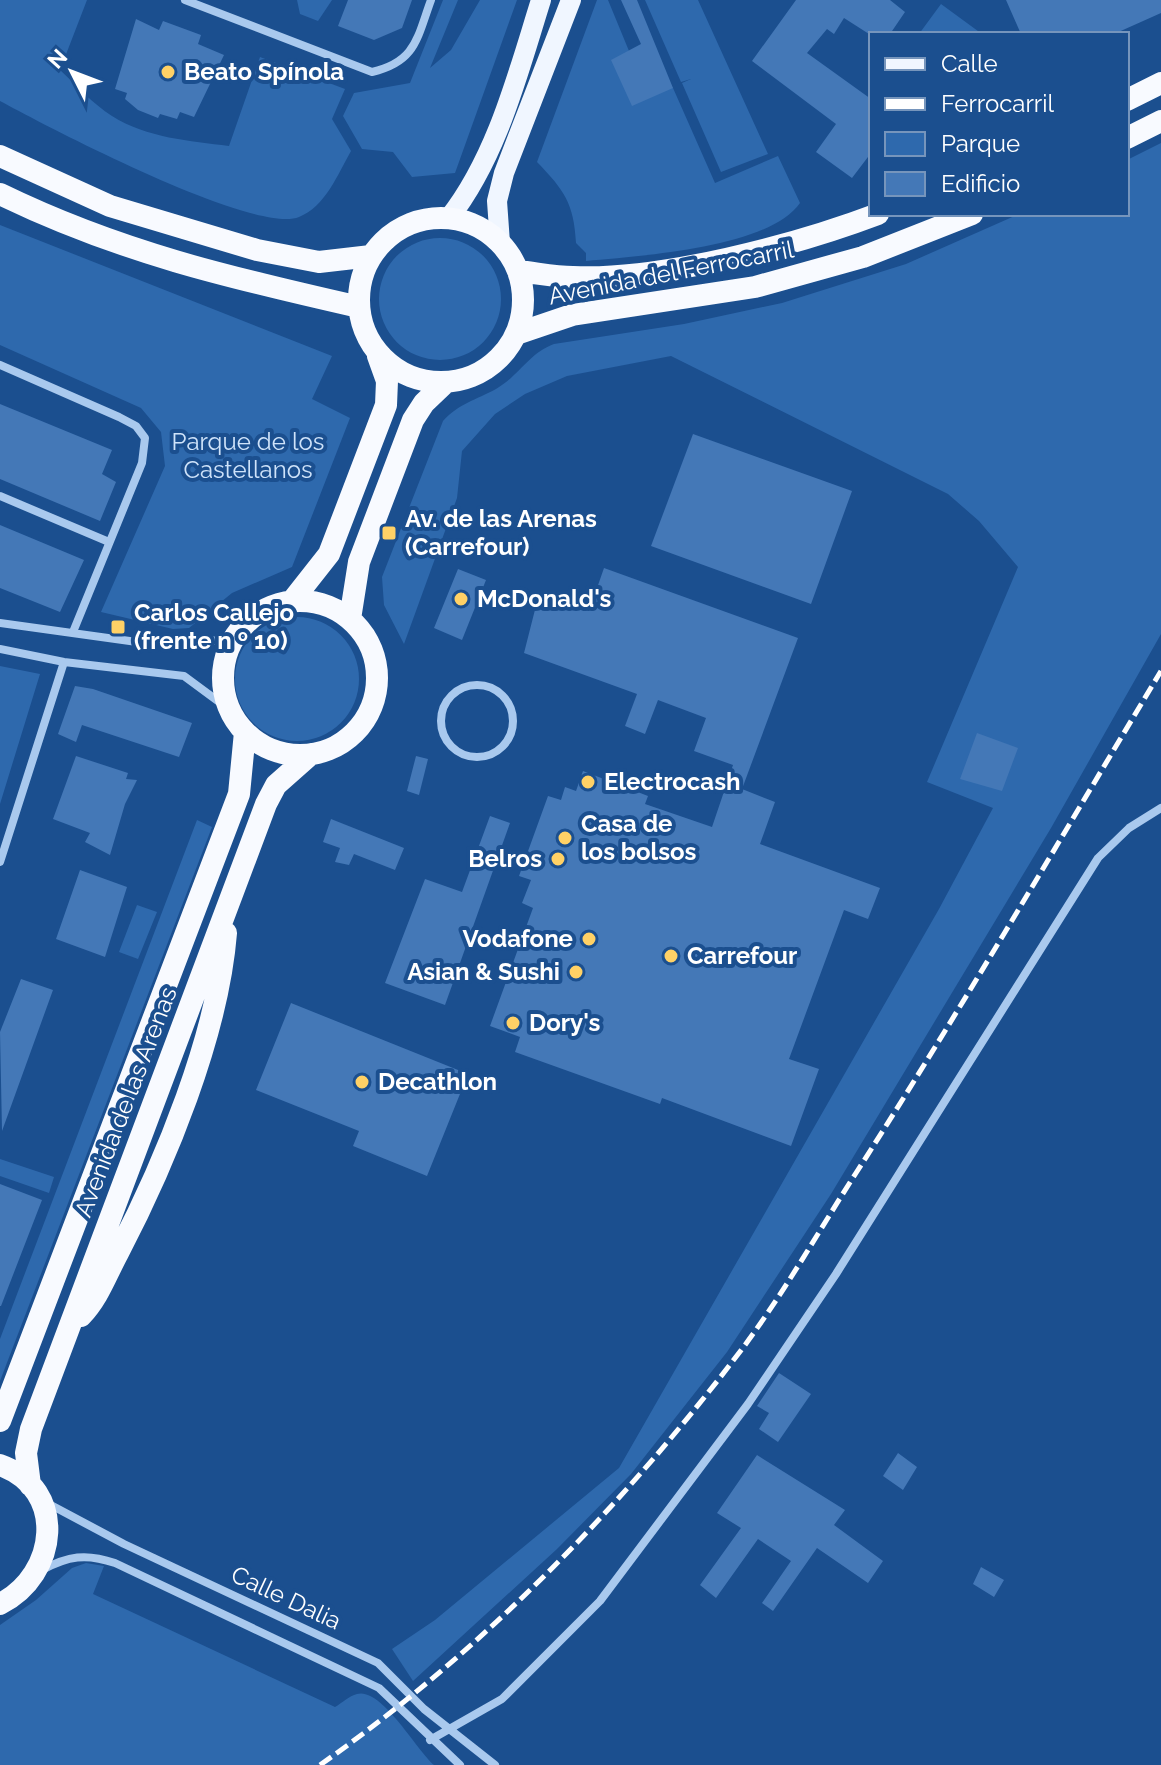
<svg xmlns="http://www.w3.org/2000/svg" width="1161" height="1765" viewBox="0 0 1161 1765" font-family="Raleway,sans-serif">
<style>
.green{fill:#2e69ad}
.building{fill:#4478b7}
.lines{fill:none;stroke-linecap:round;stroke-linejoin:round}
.minor{stroke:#a9c9ee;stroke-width:8}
.primary{stroke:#f0f6ff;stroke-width:20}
.trunk{stroke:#f8faff;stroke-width:22}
.rail{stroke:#fff;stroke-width:5;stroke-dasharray:14 6;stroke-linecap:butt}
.poi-dot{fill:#ffd166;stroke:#1b4f8f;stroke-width:3}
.labels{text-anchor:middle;stroke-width:8;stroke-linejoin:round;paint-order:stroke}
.poi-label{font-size:24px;font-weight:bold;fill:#fff;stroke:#1b4f8f;text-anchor:start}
.street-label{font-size:24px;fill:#fff;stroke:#1b4f8f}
.park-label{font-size:24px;fill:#cfe3fa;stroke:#1b4f8f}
</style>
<rect width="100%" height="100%" fill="#1b4f8f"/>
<path class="green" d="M0,0H87L60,70C76,85 93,104 112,116C147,138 190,141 229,146L260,57L345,89L332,119L351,151C338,174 325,207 299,217C254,235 48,127 0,101Z
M297,0H332L318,21L300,14Z
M443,0H458L430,68L451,50L480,0H517L455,173L412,177L393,152L362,149L343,116L354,93L410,83Z
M597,0H608L629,51L673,88L715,183L778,156L800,203C769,248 639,256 586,261V253L576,243C574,203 564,190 537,162Z
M645,0H698L768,154L721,172L682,83L691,79L681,82Z
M941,4L982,34H919Z
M1161,143V634L1051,828L831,1194L727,1352L631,1474L557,1549L413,1681L392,1649L435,1620L619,1468L939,909L993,808L927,782L1018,567L979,521L948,494L671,356L567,376L525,394L495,414L462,451L457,498L404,644L384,605L382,577L443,421C458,404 476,400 496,389C519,376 529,353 554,344L684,324L782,303L906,264L1019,214H1127V160Z
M0,225L332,356L312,399L350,418L292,567L232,593L189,628L173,629L101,612L165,466L161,432L141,408L0,345Z
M379 299a61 61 0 1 1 122 0a61 61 0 1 1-122 0Z
M235 679a62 62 0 1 1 124 0a62 62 0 1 1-124 0Z
M0,666L40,674L0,804Z
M197,820L212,827L0,1381V1339Z
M137,905L157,912L138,959L119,952Z
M0,1159L54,1177L49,1193L0,1176Z
M86,1563L104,1566L93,1594L335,1707C342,1703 349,1696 357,1694C381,1687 416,1749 434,1765H0V1625L36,1600L72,1568Z"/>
<path class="building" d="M348,0H412L402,28L374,40L338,26Z
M621,0H637L673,88L632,106L611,60L641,44Z
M796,0H890L905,12L890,34H869L844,18L834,34L827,29L807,53L871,99V153L852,178L816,152L836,124L752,61Z
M1006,0H1161V13L1114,34H1021Z
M136,19L159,30L163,21L201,35L198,44L224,55L194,117L180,112L177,119L160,114L158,118L138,110L125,99L127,93L115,89Z
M0,404L112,450L102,474L116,482L100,521L0,479Z
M693,434L852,491L811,604L651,546Z
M0,525L84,560L60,612L0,588Z
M604,568L798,638L742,789L775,802L760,844L880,888L868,919L844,910L789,1059L819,1069L791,1146L662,1098L660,1104L515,1052L520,1037L490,1026L533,908L522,903L531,880L519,876L548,796L561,800L565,787L576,791L583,771L648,796L645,804L712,827L733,765L694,751L706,718L658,700L645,734L625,726L637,694L524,653L539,594L589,611Z
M458,569L486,580L462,640L434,628Z
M75,686L93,689L192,723L179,757L82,725L76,742L58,734Z
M977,733L1018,748L1002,791L960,779Z
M76,756L128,773L126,779L137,780L125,804L110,855L85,842L90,833L53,819Z
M416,756L428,759L419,795L407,791Z
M490,816L510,823L445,1005L385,983L425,879L462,892Z
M331,819L404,848L395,870L354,854L349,865L335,862L340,848L323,842Z
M80,870L127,887L105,957L56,939Z
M21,979L53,990L2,1131L0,1032Z
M291,1003L468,1074L427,1176L353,1146L359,1131L256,1090Z
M0,1184L42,1200L1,1306H0Z
M779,1373L811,1394L778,1442L759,1429L769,1413L757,1406Z
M898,1453L917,1467L903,1490L883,1476Z
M757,1455L845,1510L834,1525L883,1561L868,1583L817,1548L773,1611L762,1603L791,1561L758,1539L716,1598L700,1585L741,1528L717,1513Z
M981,1567L1004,1580L994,1597L973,1584Z"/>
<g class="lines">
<path class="minor" d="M185,0L372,72C416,62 417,38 431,0
M0,365L119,417L136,426L145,438L142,463L73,632
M0,496L109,542
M0,623L180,648L236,636
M0,649L64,662L184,676L230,710
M441 721a36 36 0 1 1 72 0a36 36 0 1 1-72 0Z
M0,862L64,662
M47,1503L124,1544L378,1663L424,1709L495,1765
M42,1570C68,1556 86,1553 115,1563L379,1688L460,1765
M430,1740L502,1699L600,1601L748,1404L836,1274L1098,858L1129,828L1161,808"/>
<path class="primary" d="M449,218C497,157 518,73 541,0
M500,243L497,201L504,173L571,0"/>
<path class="trunk" d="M1127,100L1161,83
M1127,138L1161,121
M0,156L110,206L257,250L319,262L371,256
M0,194C119,252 231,278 359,307
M359 300a82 82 0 1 1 164 0a82 82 0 1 1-164 0Z
M518,271C537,273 555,277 573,277C660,281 796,245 878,214
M516,334L572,315L755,287L863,257L972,214
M292,601L329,554L386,405L387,381L378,356
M223 678a77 77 0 1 1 154 0a77 77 0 1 1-154 0Z
M350,619L359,562L413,420L424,403L445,383
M81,1316C99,1297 106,1275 118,1253C165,1163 218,1035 226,933
M0,1421L239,794L245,732
M0,1465C68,1489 58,1575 0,1604
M30,1485L26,1453L31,1429L266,804L276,785L311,754"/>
<path class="rail" d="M320,1765C481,1652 623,1506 742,1349C784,1293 818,1232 856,1173C962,1008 1060,839 1161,671"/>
</g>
<g class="poi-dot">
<circle cx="168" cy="72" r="8"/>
<rect x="381" y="525" width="16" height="16" rx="4"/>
<circle cx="461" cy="599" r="8"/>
<rect x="110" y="619" width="16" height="16" rx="4"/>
<circle cx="588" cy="782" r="8"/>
<circle cx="565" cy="838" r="8"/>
<circle cx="558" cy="859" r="8"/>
<circle cx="589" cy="939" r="8"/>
<circle cx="671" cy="956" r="8"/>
<circle cx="576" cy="972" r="8"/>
<circle cx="513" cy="1023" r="8"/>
<circle cx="362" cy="1082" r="8"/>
</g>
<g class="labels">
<g class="poi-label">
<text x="184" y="80">Beato Spínola</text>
<text x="405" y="527">Av. de las Arenas<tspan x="405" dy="28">(Carrefour)</tspan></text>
<text x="477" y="607">McDonald's</text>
<text x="134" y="621">Carlos Callejo<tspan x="134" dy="28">(frente n º 10)</tspan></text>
<text x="604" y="790">Electrocash</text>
<text x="581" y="832">Casa de<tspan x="581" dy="28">los bolsos</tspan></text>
<text x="542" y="867" text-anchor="end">Belros</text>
<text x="573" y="947" text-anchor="end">Vodafone</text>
<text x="687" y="964">Carrefour</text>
<text x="560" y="980" text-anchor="end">Asian &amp; Sushi</text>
<text x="529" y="1031">Dory's</text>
<text x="378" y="1090">Decathlon</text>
</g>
<g class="street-label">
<text transform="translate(671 273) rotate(-11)" y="8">Avenida del Ferrocarril</text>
<text transform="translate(126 1102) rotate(-69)" y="8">Avenida de las Arenas</text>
<text transform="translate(286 1598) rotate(25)" y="8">Calle Dalia</text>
</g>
<g class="park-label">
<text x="248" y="450">Parque de los<tspan x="248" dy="28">Castellanos</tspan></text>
</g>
</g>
<rect x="869" y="32" width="260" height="184" fill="#1b4f8f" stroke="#7695bc" stroke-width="2"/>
<rect x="885" y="58" width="40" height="12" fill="#f0f6ff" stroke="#7695bc" stroke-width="2"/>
<text x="941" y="72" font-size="24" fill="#ffffff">Calle</text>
<rect x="885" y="98" width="40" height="12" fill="#ffffff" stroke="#7695bc" stroke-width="2"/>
<text x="941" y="112" font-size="24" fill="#ffffff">Ferrocarril</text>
<rect x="885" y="132" width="40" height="24" fill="#2e69ad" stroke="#7695bc" stroke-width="2"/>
<text x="941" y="152" font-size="24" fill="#ffffff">Parque</text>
<rect x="885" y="172" width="40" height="24" fill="#4478b7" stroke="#7695bc" stroke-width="2"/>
<text x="941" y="192" font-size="24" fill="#ffffff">Edificio</text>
<g transform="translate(72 72) rotate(312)" stroke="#1b4f8f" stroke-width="6" paint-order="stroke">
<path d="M0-6L14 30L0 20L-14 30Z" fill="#ffffff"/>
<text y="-12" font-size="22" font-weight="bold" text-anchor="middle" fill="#ffffff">N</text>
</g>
</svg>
